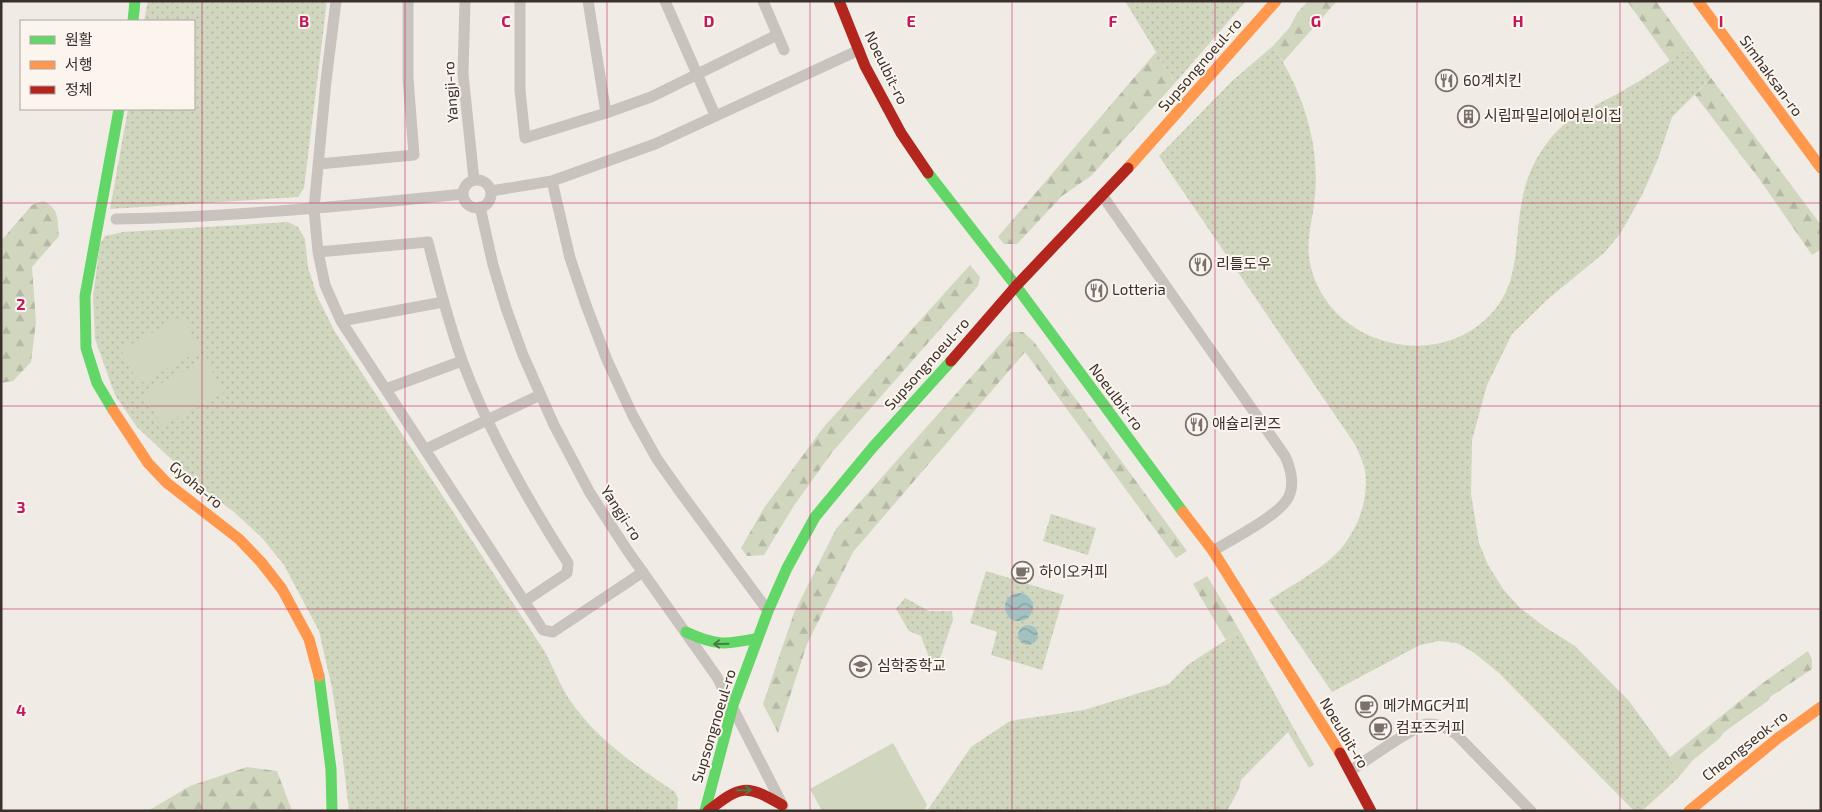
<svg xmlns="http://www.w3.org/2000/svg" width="1822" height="812" viewBox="0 0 1822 812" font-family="'Exo 2','Noto Sans KR',sans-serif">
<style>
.forest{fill:url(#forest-firs)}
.park{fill:url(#park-dots)}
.pitch{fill:#d1d6bf}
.water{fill:url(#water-waves)}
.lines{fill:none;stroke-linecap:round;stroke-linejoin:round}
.street{stroke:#c9c3be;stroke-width:11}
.fast{stroke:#63d668;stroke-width:11}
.slow{stroke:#ff974d;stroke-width:11}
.jam{stroke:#b3261e;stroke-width:11}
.oneway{stroke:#4d7b46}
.grid{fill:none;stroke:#c2185b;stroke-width:1;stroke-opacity:0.55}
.labels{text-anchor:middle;stroke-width:4;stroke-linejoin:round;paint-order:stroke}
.street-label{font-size:15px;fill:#3b302b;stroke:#fbf5ee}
.poi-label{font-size:15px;fill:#3b302b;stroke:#fbf5ee;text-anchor:start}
.grid-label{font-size:16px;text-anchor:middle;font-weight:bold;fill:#c2185b;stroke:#fbf5ee;stroke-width:4;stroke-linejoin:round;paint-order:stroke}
</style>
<defs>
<pattern id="forest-firs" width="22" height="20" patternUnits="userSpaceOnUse" patternTransform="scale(1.25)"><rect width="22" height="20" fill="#d1d6bf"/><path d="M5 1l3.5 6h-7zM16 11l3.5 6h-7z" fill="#b4b8a4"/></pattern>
<pattern id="park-dots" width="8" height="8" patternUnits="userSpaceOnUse" patternTransform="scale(1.25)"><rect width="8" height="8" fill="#d1d6bf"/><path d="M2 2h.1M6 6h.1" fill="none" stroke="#b4b8a4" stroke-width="1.8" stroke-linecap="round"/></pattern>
<pattern id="water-waves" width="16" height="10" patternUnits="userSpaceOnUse" patternTransform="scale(1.25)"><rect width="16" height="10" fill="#a1c2c1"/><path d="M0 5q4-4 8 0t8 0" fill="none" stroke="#849e9d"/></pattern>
</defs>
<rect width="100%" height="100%" fill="#f0ebe5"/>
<path class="forest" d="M1308,1H1337L1283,62L1273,46L1290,27L1297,13Z
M1627,1H1656L1689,47L1670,61Z
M1156,52L1175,83L1091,176L1062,196L1017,244H1004L998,237Z
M1711,78L1821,225V249L1812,255L1760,180L1695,95Z
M43,201C60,209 57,219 59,236L32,267L36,322L31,362L13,381L1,383V241L32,205Z
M970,265L980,277L978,286L833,451L793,507L764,555L747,556L741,548L764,508L823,428Z
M1011,332H1023L1034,342L1187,551L1176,558L1025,352L853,552L807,644L778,733L763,704L794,613L836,529Z
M1207,576L1240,631L1226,640L1193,584Z
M1808,651L1812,660V669L1770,697L1769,700L1723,733L1720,738L1693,760L1678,778L1670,757L1760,685Z
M1293,727L1314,764L1309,768L1288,732Z
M247,767L277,771L292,811H148L190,786Z"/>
<path class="park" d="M148,1H327L304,188L298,197L110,209L128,109H194V21H144Z
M1125,1H1246L1175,83Z
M1273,46C1302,90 1320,142 1315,196C1312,228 1302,247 1315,280C1344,353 1452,371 1499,304C1519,276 1515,238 1521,206C1525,180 1534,159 1550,139C1569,115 1599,105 1624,90C1647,77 1668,62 1689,47L1711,78L1672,117L1658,159L1642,195L1620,234L1604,253L1549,298L1512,334L1487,385L1472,440L1471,494L1479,543L1488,565L1503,589L1520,608L1545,627L1575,646L1629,701L1670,757L1678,778L1642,811H1634L1499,673L1473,652L1457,643L1439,641L1420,645L1332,692L1269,600C1288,588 1309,576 1327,562C1353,542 1370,504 1365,471C1364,463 1359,454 1356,446L1159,156L1231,82Z
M288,222L298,227L305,239L308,267L317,296L335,332L545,652C553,667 560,685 569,699C596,739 636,766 675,792L678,799L677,811H349L342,752L332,688L319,631L284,565L262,538L234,512L202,488L137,427L115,395L95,339L93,296L100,244L105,236L123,232Z
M1051,514L1096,528L1088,555L1043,541Z
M986,571L1064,595L1042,670L991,655L997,632L970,623Z
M905,598L929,611H952L953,620L939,661L929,658L921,636L909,631L896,609Z
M1240,631L1293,727L1241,780L1239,789L1227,811H927L971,747L1010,721L1084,710L1169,684L1189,664Z"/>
<path class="pitch" d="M182,316L201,350L139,384L121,350Z
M205,359L224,393L162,427L144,393Z
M893,743L927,805L924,811H822L810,789Z"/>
<path class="water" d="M1005 607a14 14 0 1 1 28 0a14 14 0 1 1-28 0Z
M1018 635a10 10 0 1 1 20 0a10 10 0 1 1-20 0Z"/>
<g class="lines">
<path class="street" d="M336,1L326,81L314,209L318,252L325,285L341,321L543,630L553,632L643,572
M465,1L463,74L474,180
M520,1V90L525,138L606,113L651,97L777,35
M588,1L606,113
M665,1L715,115
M763,1L784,50
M319,164L414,155L408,79V1
M463 194a14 14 0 1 1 28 0a14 14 0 1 1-28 0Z
M552,181L570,258L586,305L607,360L633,416L657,459L681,493L768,611
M491,191L552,181L655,144L859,50
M1102,195L1285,456C1291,469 1296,488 1286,501C1275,517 1231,540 1213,551
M480,207L493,265L506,308L523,355L554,425L590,493L627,550L717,677L783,806
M116,219C232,217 347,206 463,194
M318,252L428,242C438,282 448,321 462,360C488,431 527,499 568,563L567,573L525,601
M341,321L443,302
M386,389L462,361
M426,449L540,395
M1350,771C1366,761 1412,727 1427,724C1439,723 1447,729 1456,734L1531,811"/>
<path class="fast" d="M133,21L135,1
M928,173L1016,286L1183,512
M113,410L97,383L86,348L85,296L119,109
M686,632C716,646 726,645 758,638
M319,676L331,769L332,811
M705,811L733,705L768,611L787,568L815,517L873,447L951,361"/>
<path class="slow" d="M1698,1L1821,168
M1128,168L1276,1
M113,410L148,463L167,483L239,539L261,562L282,589L309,639L319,676
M1183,512L1213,551L1340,753
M1689,811L1778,738L1821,707"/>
<path class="jam" d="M839,1L865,66L901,133L928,173
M951,361L1016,286L1128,168
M1340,753L1371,811
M708,811C741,785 746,784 782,805"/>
</g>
<defs><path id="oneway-shaft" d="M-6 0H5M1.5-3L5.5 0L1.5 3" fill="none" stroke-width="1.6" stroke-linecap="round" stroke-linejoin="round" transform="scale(1.25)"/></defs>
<g class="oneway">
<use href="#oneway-shaft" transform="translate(721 644) rotate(179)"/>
<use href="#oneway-shaft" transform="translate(744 790) rotate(-1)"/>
</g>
<path class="grid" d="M202,1V811M405,1V811M607,1V811M810,1V811M1012,1V811M1215,1V811M1417,1V811M1620,1V811M1,203H1821M1,406H1821M1,609H1821"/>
<defs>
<symbol id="restaurant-ring" viewBox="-11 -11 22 22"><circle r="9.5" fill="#fbf5ee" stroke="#7a716c" stroke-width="1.5"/><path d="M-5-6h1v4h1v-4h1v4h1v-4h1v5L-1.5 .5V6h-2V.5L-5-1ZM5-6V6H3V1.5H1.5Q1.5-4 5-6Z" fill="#7a716c"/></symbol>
<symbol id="building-ring" viewBox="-11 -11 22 22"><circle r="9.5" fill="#fbf5ee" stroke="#7a716c" stroke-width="1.5"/><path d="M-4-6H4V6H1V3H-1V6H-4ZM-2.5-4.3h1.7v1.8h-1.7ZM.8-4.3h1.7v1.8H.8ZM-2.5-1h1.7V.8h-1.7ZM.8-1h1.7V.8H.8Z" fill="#7a716c"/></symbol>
<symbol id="cafe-ring" viewBox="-11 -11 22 22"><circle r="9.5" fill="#fbf5ee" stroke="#7a716c" stroke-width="1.5"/><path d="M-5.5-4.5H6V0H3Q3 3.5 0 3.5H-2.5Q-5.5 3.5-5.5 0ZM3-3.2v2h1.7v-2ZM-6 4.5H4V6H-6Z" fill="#7a716c"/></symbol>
<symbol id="school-ring" viewBox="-11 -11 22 22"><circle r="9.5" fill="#fbf5ee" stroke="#7a716c" stroke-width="1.5"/><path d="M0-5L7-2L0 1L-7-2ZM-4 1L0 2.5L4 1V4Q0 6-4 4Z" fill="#7a716c"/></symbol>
</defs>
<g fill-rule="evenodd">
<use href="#restaurant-ring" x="1434" y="68" width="25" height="25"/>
<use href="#building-ring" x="1456" y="104" width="25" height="25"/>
<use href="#restaurant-ring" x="1188" y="252" width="25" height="25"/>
<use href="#restaurant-ring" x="1084" y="278" width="25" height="25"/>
<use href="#restaurant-ring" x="1184" y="412" width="25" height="25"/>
<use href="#cafe-ring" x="1010" y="560" width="25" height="25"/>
<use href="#school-ring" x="848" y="654" width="25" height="25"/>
<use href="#cafe-ring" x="1354" y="694" width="25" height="25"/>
<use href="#cafe-ring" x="1368" y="716" width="25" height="25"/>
</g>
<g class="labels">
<g class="street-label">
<text transform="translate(1200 65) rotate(-49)" y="5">Supsongnoeul-ro</text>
<text transform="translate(886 68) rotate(64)" y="5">Noeulbit-ro</text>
<text transform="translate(1771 76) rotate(54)" y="5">Simhaksan-ro</text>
<text transform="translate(451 92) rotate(-94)" y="5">Yangji-ro</text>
<text transform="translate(927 364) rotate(-48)" y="5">Supsongnoeul-ro</text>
<text transform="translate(1116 397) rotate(53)" y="5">Noeulbit-ro</text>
<text transform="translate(196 485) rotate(40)" y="5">Gyoha-ro</text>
<text transform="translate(621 513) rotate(57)" y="5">Yangji-ro</text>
<text transform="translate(714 726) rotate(-73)" y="5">Supsongnoeul-ro</text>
<text transform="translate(1344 733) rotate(59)" y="5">Noeulbit-ro</text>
<text transform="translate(1745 746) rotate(-38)" y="5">Cheongseok-ro</text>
</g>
<g class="poi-label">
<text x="1463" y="86">60계치킨</text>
<text x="1484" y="121">시립파밀리에어린이집</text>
<text x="1216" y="269">리틀도우</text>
<text x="1112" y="295">Lotteria</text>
<text x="1212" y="429">애슐리퀸즈</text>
<text x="1039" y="577">하이오커피</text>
<text x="877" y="671">심학중학교</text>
<text x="1383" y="711">메가MGC커피</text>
<text x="1396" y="733">컴포즈커피</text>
</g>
</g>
<g class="grid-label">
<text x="304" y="27">B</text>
<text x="506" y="27">C</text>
<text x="709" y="27">D</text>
<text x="911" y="27">E</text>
<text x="1113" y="27">F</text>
<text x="1316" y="27">G</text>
<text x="1518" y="27">H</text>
<text x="1721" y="27">I</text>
<text x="21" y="310">2</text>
<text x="21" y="513">3</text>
<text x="21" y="716">4</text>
</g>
<rect width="1822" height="812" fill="none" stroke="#3b302b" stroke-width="5"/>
<rect x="20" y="20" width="175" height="90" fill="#fbf5ee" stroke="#aea6a0"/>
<rect x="30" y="36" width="25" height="8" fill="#63d668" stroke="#aea6a0"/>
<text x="65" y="45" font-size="15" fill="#3b302b">원활</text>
<rect x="30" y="61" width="25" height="8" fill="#ff974d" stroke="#aea6a0"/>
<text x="65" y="70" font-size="15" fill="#3b302b">서행</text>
<rect x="30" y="86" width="25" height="8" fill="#b3261e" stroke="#aea6a0"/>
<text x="65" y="95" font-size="15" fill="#3b302b">정체</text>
</svg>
